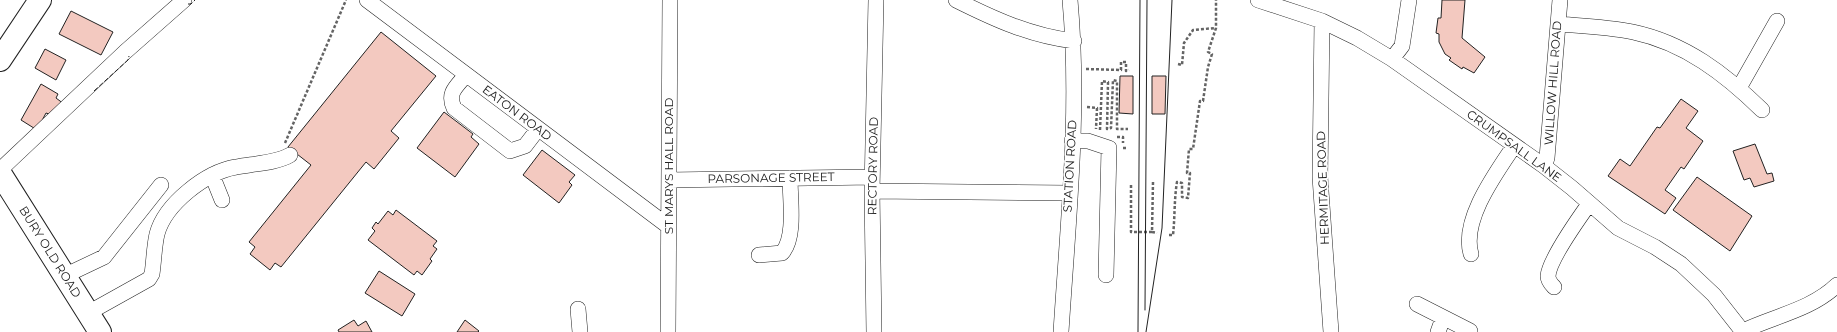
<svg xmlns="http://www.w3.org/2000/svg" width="1837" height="332" viewBox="0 0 1837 332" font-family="Montserrat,sans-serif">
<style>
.building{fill:#f3c9c0;stroke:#222}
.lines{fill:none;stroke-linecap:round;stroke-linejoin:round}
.minor-casing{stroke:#222;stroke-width:16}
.highway-casing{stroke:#222;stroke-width:24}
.path{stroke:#646464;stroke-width:2.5;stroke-dasharray:3 2;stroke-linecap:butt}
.minor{stroke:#fff;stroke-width:15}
.highway{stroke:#fff;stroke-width:22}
.tram{stroke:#222;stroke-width:1}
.fence{stroke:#222;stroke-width:1;stroke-dasharray:5 2;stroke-linecap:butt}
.labels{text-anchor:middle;stroke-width:3;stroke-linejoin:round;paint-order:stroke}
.street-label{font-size:12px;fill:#222;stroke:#fff}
</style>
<rect width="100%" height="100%" fill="#fff"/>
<path class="building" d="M1442,0H1465L1462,38L1485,57L1474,73L1463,67L1462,69L1449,60L1451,58L1445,54L1439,42V34L1436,33L1438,18H1441Z
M71,11L113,32L101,55L59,34Z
M381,32L436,76L391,131L399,138L374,169L366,162L281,267L275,263L270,270L250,254L255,247L249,242L311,165L288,147Z
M45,49L66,60L56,80L35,68Z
M1120,76H1133V114L1119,113Z
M1152,76H1166L1165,114H1152Z
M41,84L58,94L56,98L64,104L52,115L46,113L37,130L21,120Z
M1681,99L1698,111L1686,128L1703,141L1684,169L1681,167L1665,190L1676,198L1665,214L1608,176L1620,159L1630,166L1657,127L1660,128Z
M444,112L473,134L471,137L479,144L455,177L417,148Z
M1755,144L1767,174L1772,173L1774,181L1754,187L1750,178L1744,180L1733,151Z
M542,150L575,175L569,182L572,185L559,203L523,175Z
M1697,177L1752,216L1730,251L1673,210Z
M396,210L437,241L433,246L437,249L430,259L432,261L422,275L417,271L414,275L368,240L375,231L372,228L376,222L378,224L388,211L393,215Z
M379,271L415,294L402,316L365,293Z
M354,320L358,326L366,321L372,332H339L338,330Z
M465,320L479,331L478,332H457Z"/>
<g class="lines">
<defs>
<path id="minor" d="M367,0L668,226
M956,0C994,19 1031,36 1074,41
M1258,0L1322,21L1357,38L1392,59L1544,166L1572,188L1618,228L1655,247L1681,264L1714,295L1743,332
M1322,21L1320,177L1331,332
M1558,24C1583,26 1608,27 1633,32C1685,43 1725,74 1762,110
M1392,59L1402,46L1409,0
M466,75C456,87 447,93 454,108L510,151L525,146L538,129
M1739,88L1777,21
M1072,140L1088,141L1109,148L1106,275
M1544,166L1547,158L1560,0
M0,170L125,52L184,0
M212,175L222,200
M669,180L872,177
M872,191L1069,193
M1471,254C1461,220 1496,173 1514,146
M759,255L782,253C796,238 790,199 790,178
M64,276L104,257L161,185
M1554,287C1551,284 1548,280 1548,276C1549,260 1579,218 1589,204
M1417,304L1470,331
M578,309L580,332
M88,313L149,279L152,274C154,261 154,247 157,234C165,204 206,172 236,167C251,164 277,163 290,155
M1743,331C1774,316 1811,310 1837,285
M668,332L670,0
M874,332L872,191L876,0
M1061,332C1068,222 1080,110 1070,0
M1438,332L1443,318"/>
<path id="highway" d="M0,60L40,0
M0,173L100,332"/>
</defs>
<use href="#minor" class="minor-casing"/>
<use href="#highway" class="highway-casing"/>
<path class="path" d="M1178,64L1182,65L1184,43L1193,30L1216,28
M1086,69L1121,70V62H1126V71L1129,70
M1087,107L1097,108L1096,129
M1100,130L1102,81L1108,82L1107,129L1111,128L1113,80L1117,81V129H1128
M1117,137H1123V143
M285,143L346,0
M1123,148H1128
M1131,185V232H1152L1153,182
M1152,232L1157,233
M1169,235H1173C1175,218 1174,200 1177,182L1182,183V197L1188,198L1190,173H1187L1189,149H1193L1200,101H1203L1208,67L1212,54L1208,52L1216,28V0"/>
<use href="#minor" class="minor"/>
<use href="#highway" class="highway"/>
<path class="tram" d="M1145,310L1147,0
M1138,332L1140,0
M1146,332L1162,228L1172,0"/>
<path class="fence" d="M188,4H191L195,0
M94,91L128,60L129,56"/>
</g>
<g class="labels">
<g class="street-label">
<text transform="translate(1553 83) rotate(-86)" y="4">WILLOW HILL ROAD</text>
<text transform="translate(517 113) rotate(37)" y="4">EATON ROAD</text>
<text transform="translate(1514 146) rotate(36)" y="4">CRUMPSALL LANE</text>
<text transform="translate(669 166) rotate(-90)" y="4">ST MARYS HALL ROAD</text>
<text transform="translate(873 166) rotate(-89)" y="4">RECTORY ROAD</text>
<text transform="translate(1070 166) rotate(-87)" y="4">STATION ROAD</text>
<text transform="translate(771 178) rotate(-1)" y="4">PARSONAGE STREET</text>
<text transform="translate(1323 188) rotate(-92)" y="4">HERMITAGE ROAD</text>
<text transform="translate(50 252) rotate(58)" y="4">BURY OLD ROAD</text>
</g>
</g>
</svg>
